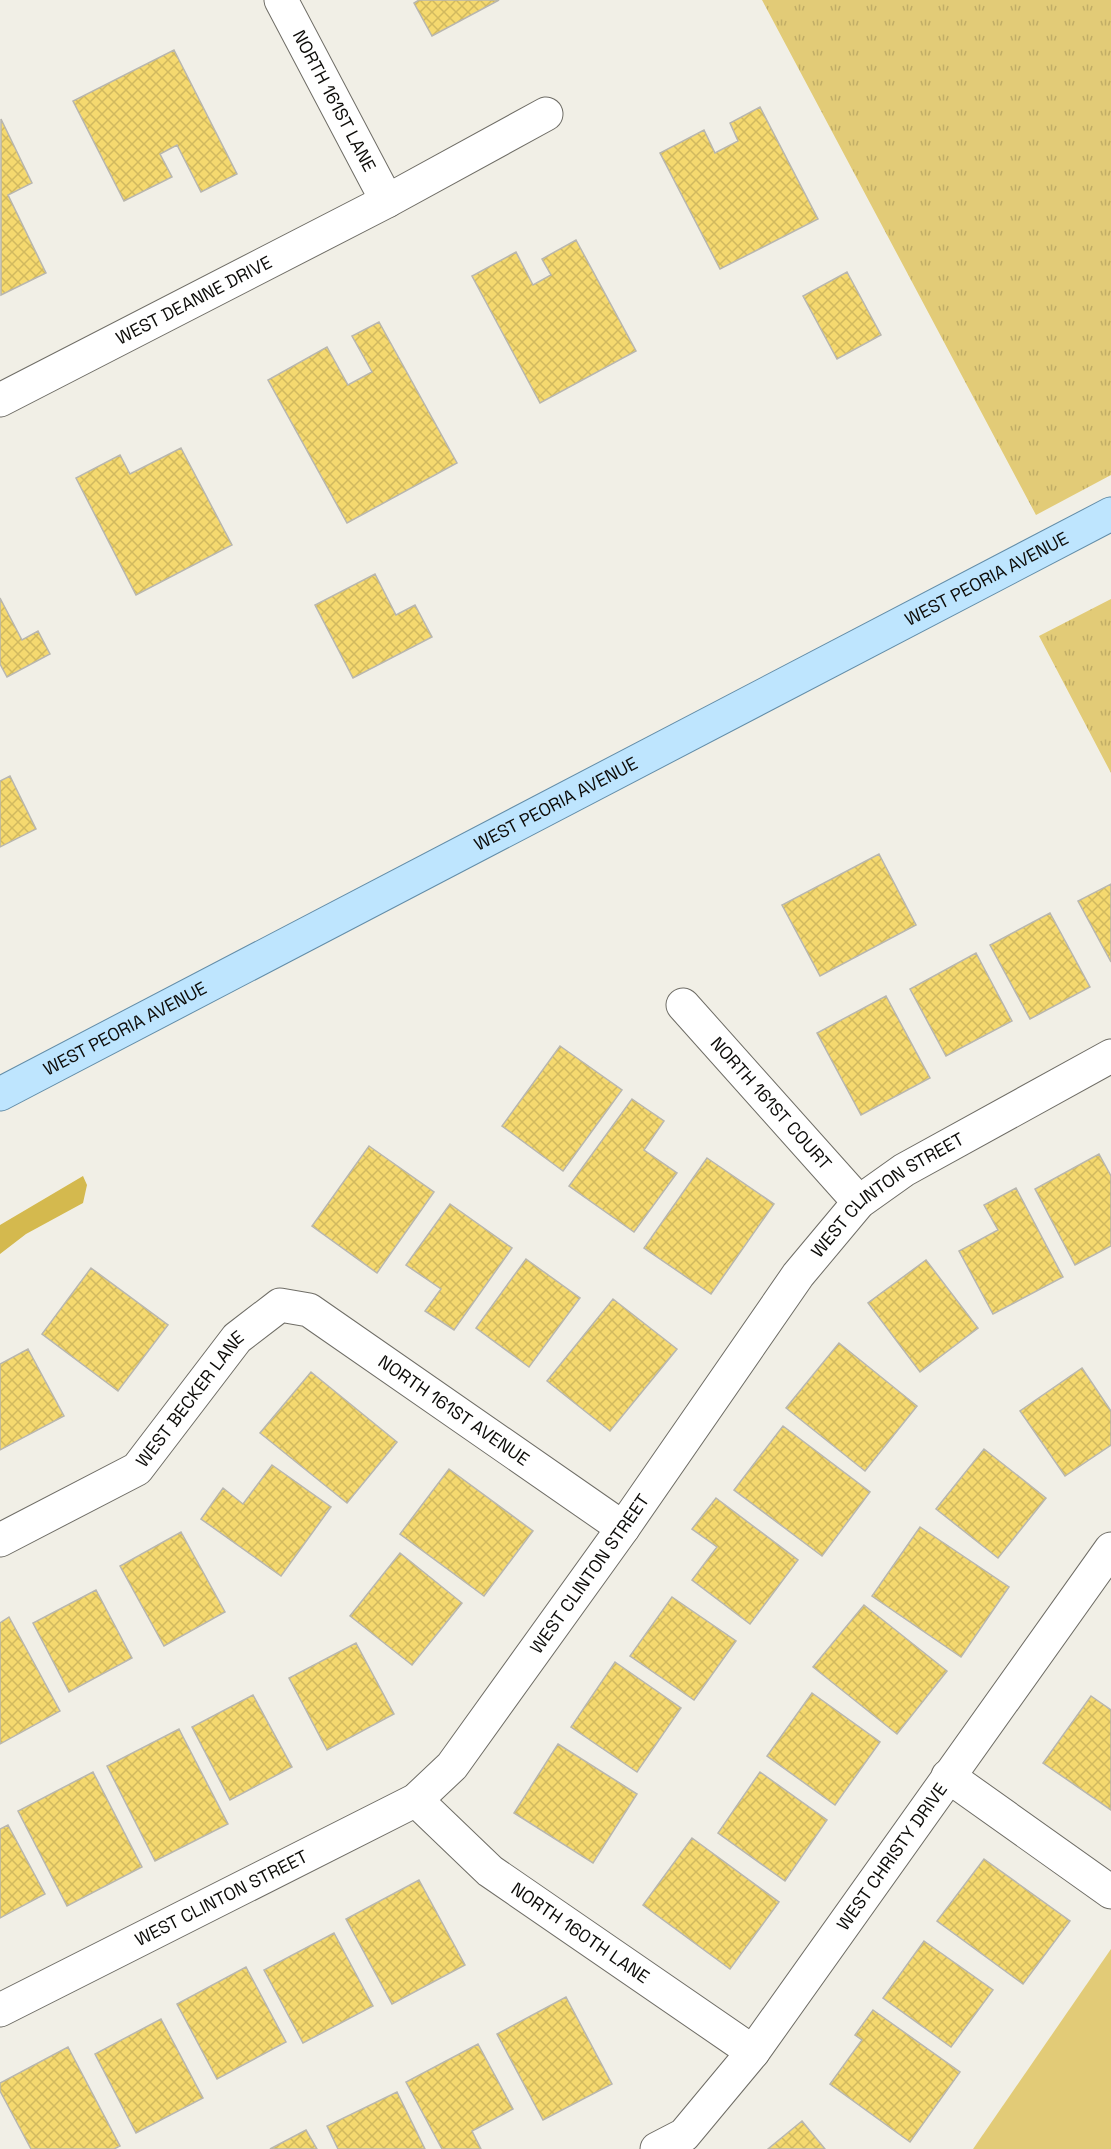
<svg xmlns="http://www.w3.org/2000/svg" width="1111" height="2149" viewBox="0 0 1111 2149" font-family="'Space Grotesk',sans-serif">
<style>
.grass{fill:url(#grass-tufts)}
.park{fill:#e2cb77}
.water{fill:#d4b94e}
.building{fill:url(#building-cross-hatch);stroke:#b8b6ae;stroke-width:1.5}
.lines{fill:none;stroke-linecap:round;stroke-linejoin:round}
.minor-casing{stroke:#6f6d66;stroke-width:35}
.major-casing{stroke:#638da8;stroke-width:35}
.minor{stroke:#fff;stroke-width:33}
.major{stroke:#bee5fe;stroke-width:33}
.labels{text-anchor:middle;stroke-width:5;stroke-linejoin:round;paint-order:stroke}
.street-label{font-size:18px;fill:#0d0c09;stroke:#fefcf4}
</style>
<defs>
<pattern id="grass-tufts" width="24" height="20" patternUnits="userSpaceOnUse" patternTransform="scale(1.5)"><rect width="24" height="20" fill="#e2cb77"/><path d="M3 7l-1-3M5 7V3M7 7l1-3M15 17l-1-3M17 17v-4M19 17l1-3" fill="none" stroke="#c1ad66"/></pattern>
<pattern id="building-cross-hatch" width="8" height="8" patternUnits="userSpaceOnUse" patternTransform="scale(1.5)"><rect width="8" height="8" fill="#f5d96f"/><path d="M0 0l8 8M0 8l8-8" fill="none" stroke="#d1b95f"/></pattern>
</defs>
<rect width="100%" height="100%" fill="#f1efe6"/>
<path class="grass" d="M762,0H1111V475L1036,515Z
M1111,599V773L1039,636Z"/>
<path class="park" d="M1111,1949V2149H973Z"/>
<path class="water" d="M83,1176L87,1185L83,1203L26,1234L0,1254V1225Z"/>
<path class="building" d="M419,0H499L432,36L414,3Z
M174,50L237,174L201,192L177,145L160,154L172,177L124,201L73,101Z
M760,107L818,219L720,269L660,153L704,130L715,153L738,141L730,123Z
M1,119L32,183L8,195L46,273L1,295Z
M576,240L636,351L540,403L472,276L516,252L533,285L551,275L542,259Z
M847,272L881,335L837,359L803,296Z
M379,322L457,463L347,523L268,380L327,347L348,385L372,372L352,336Z
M181,448L232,545L136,595L76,478L120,455L130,474Z
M375,574L396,615L415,605L432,637L353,678L315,605Z
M0,598L22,640L38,631L50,654L7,677L0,664Z
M10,776L36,829L0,847V781Z
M879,854L916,925L820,976L782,905Z
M1111,884V962L1078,901Z
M1050,913L1090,987L1030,1019L990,945Z
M976,953L1012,1021L946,1056L910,989Z
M886,996L930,1078L861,1115L817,1033Z
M560,1046L622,1090L563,1171L502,1126Z
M632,1099L664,1121L644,1150L677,1173L634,1232L569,1186Z
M369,1146L434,1192L377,1273L312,1226Z
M1099,1154L1111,1176V1246L1075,1265L1035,1189Z
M707,1158L774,1204L711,1294L644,1248Z
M1016,1188L1063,1277L993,1314L959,1251L998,1230L984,1205Z
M450,1204L512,1248L454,1330L425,1311L441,1289L406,1265Z
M526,1259L580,1298L529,1367L476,1328Z
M926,1260L978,1328L920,1372L868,1303Z
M91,1268L168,1325L118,1391L42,1334Z
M613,1299L677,1349L610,1431L547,1381Z
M839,1343L917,1406L865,1471L786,1408Z
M28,1349L64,1416L0,1450V1364Z
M1082,1368L1111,1411V1445L1065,1476L1020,1411Z
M311,1372L397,1442L347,1503L260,1433Z
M783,1426L870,1492L822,1556L734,1490Z
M984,1449L1046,1498L998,1558L936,1509Z
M272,1465L331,1507L281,1576L201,1519L223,1488L243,1504Z
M449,1469L533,1531L484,1596L400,1534Z
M716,1498L798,1560L750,1624L692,1580L717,1547L692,1529Z
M920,1527L1009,1587L961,1657L872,1596Z
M181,1532L225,1612L164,1646L120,1566Z
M400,1553L462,1603L412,1665L350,1616Z
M96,1590L132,1658L69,1692L33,1623Z
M672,1597L736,1641L694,1700L630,1656Z
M864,1605L947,1671L897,1734L813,1667Z
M9,1617L60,1711L0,1744V1623Z
M356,1643L394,1714L327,1750L289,1678Z
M615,1662L681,1708L637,1772L571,1727Z
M812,1693L880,1742L835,1805L767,1756Z
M253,1695L292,1767L230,1800L192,1727Z
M1091,1696L1111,1710V1810L1043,1763Z
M179,1729L228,1824L155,1861L107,1766Z
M558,1744L637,1794L593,1863L514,1813Z
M93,1772L142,1867L67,1906L18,1811Z
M760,1772L827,1820L785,1881L718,1833Z
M8,1825L45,1894L0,1918V1829Z
M692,1838L779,1902L730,1969L643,1905Z
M984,1859L1070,1921L1023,1984L937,1921Z
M419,1880L465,1965L392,2004L346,1919Z
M334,1933L373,2006L303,2043L264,1970Z
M924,1941L993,1990L951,2047L883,1998Z
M246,1967L286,2042L217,2079L177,2004Z
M566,1997L612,2084L543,2120L497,2034Z
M873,2010L960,2072L910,2142L830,2084L862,2040L855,2035Z
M161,2019L203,2098L136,2133L95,2054Z
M478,2044L513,2109L472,2131L481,2149H442L406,2082Z
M68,2047L120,2146L114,2149H31L0,2091V2083Z
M397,2092L425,2149H338L327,2126Z
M802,2121L825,2149H768Z
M306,2130L317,2149H270Z"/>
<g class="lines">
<defs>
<g id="minor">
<path id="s1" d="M281,0L387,201"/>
<path id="s2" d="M0,400L387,201L546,114"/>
<path id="s3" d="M683,1005L859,1202"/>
<path id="s4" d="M0,1540L137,1469L237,1338L280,1305L309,1310L623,1528"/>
<path d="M948,1776L1111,1892"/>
<path id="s5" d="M416,1800L490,1871L753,2052"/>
<path id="s6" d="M0,2010L416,1800L452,1766L623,1528L798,1275L859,1202L904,1170L1111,1056"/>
<path id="s7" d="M657,2149L684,2135L753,2052L1111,1549"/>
</g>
<g id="major">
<path id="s8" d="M0,1094L1111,514"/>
</g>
</defs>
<use href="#minor" class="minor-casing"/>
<use href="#major" class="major-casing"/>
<use href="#minor" class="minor"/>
<use href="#major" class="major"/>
</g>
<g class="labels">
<g class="street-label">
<text dy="6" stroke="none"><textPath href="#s1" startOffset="114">NORTH 161ST LANE</textPath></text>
<text dy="6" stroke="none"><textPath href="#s2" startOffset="218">WEST DEANNE DRIVE</textPath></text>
<text dy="6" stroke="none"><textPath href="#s8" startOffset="1113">WEST PEORIA AVENUE</textPath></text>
<text dy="6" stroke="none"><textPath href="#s8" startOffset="627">WEST PEORIA AVENUE</textPath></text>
<text dy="6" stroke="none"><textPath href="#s8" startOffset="141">WEST PEORIA AVENUE</textPath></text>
<text dy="6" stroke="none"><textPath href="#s3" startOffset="132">NORTH 161ST COURT</textPath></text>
<text dy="6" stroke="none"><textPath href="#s6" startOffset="1238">WEST CLINTON STREET</textPath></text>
<text dy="6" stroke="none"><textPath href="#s4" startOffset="242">WEST BECKER LANE</textPath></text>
<text dy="6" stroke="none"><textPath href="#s4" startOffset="579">NORTH 161ST AVENUE</textPath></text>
<text dy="6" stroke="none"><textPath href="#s6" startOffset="752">WEST CLINTON STREET</textPath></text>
<text dy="6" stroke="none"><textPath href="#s7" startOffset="378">WEST CHRISTY DRIVE</textPath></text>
<text dy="6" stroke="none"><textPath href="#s6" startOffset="248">WEST CLINTON STREET</textPath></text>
<text dy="6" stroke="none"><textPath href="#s5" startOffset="212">NORTH 160TH LANE</textPath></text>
</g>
</g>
</svg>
